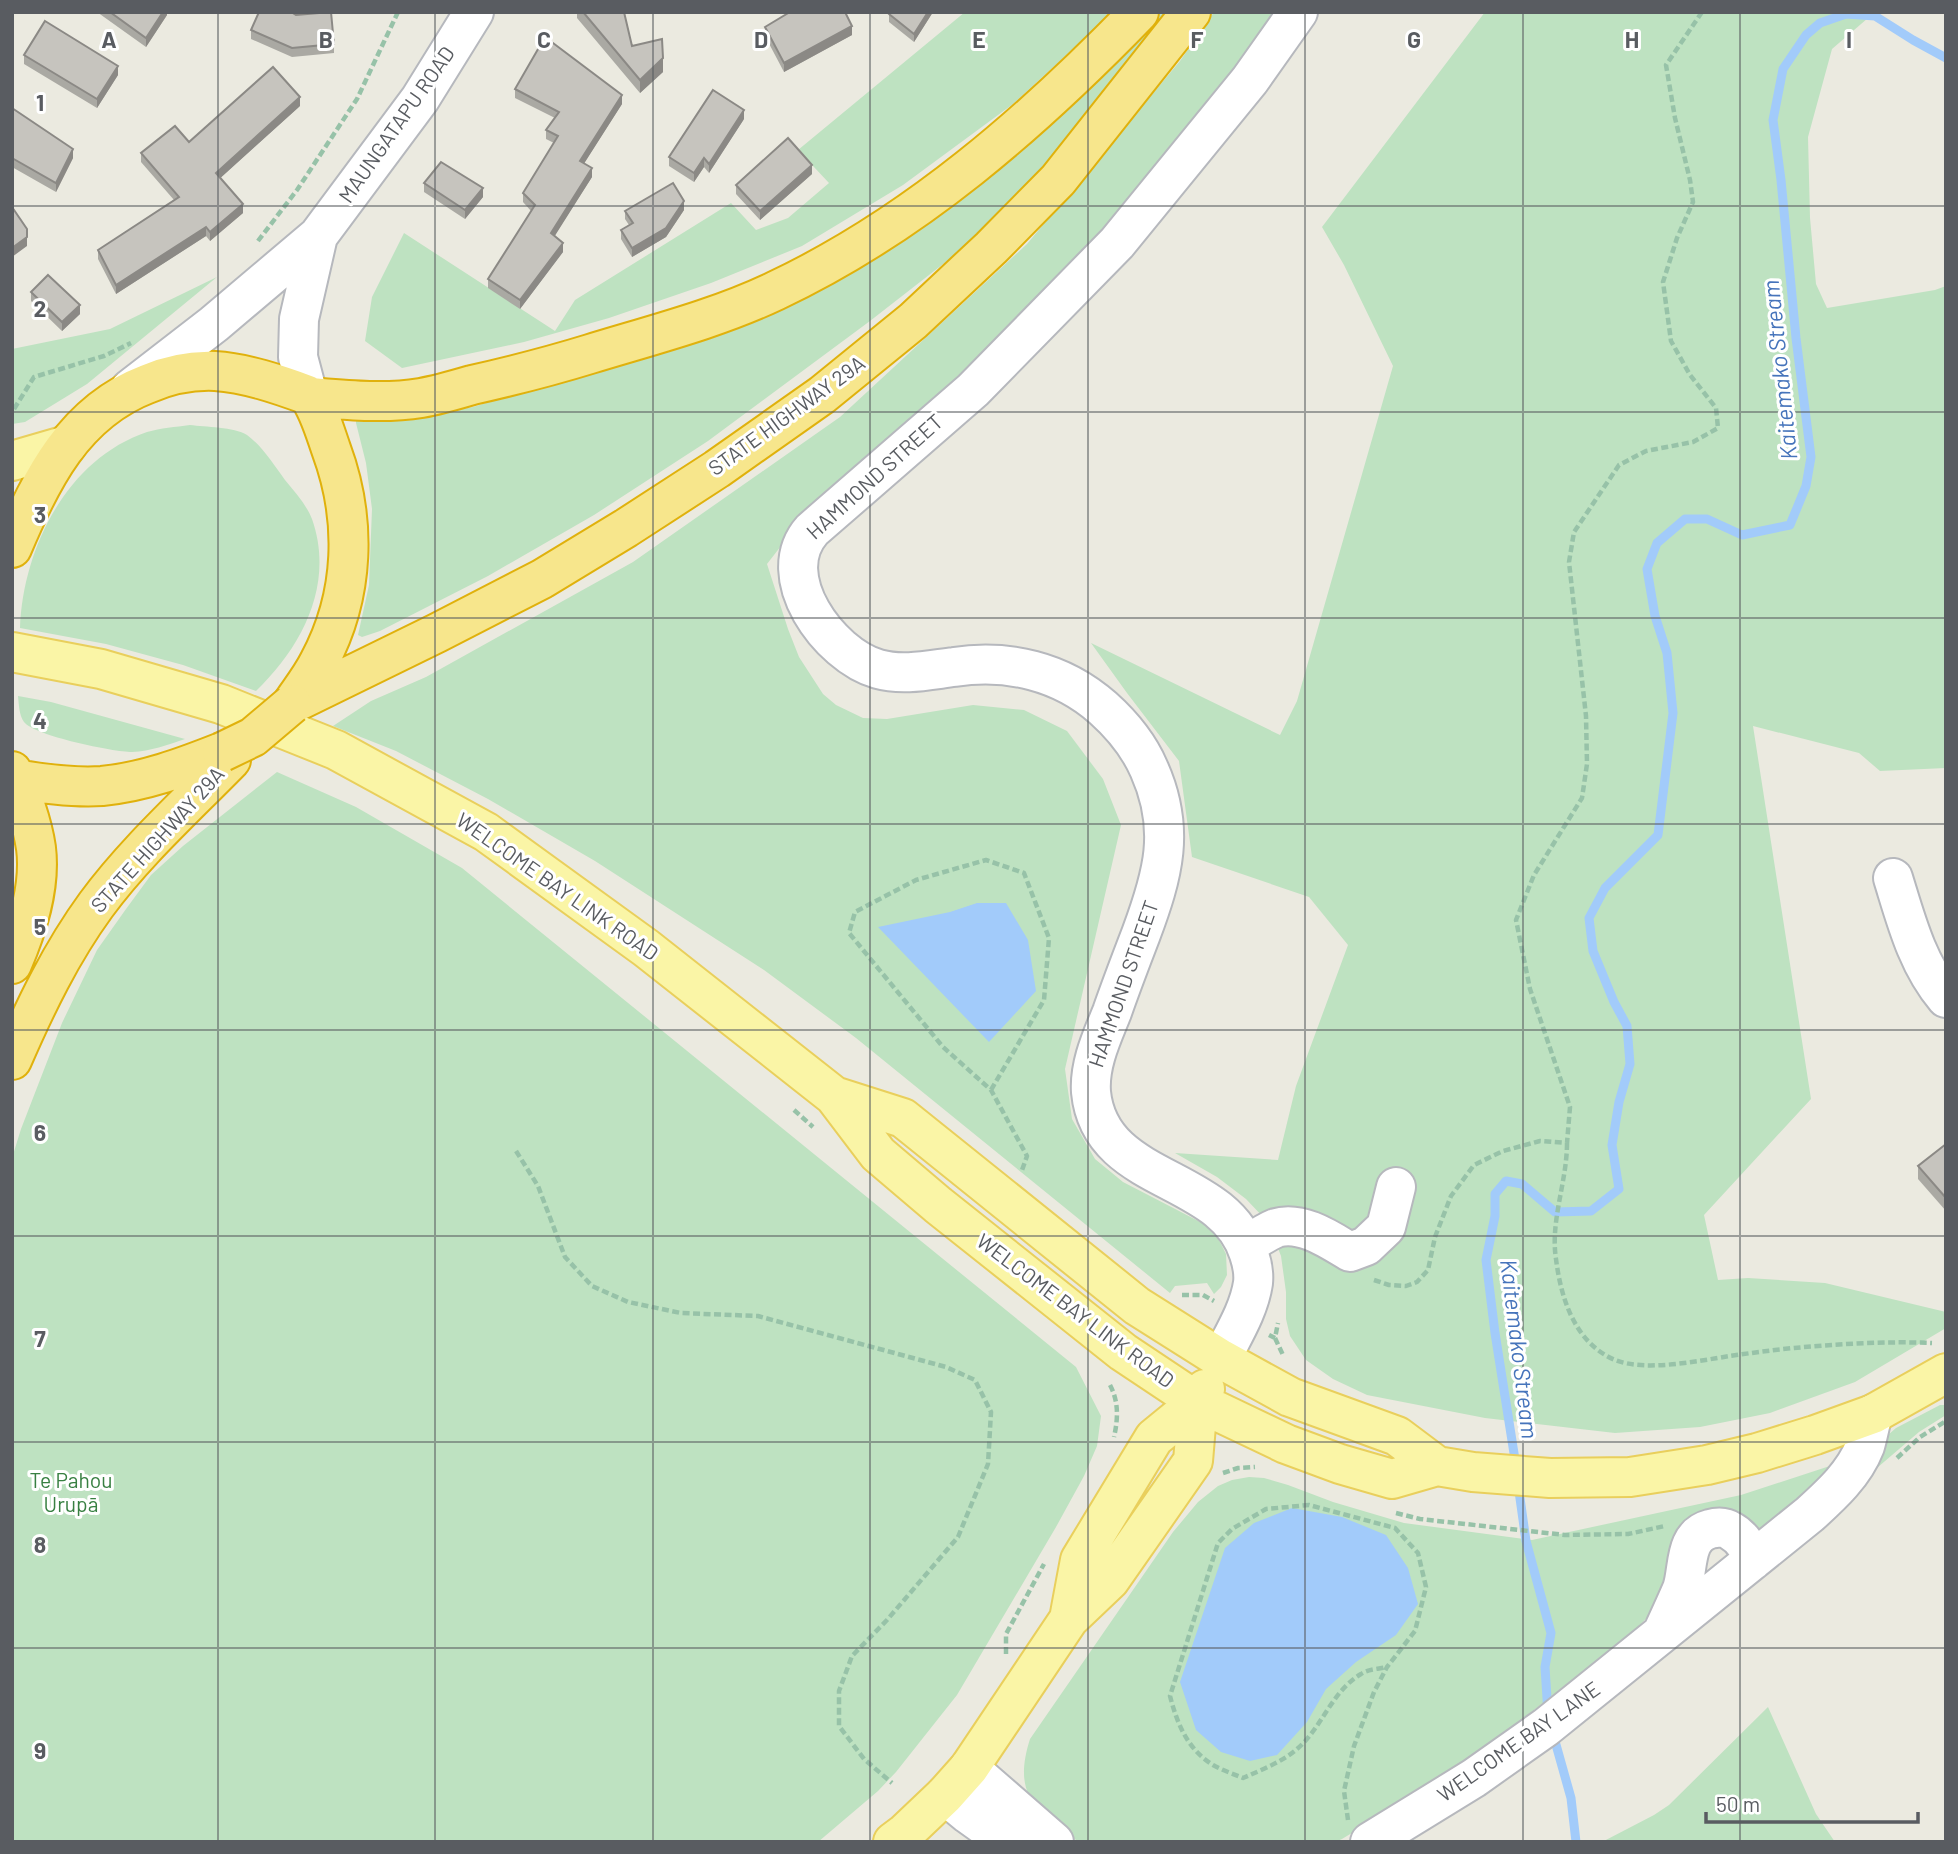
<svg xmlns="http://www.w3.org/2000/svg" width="1958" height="1854" viewBox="0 0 1958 1854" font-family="Barlow,sans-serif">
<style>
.green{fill:#bee2c1}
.water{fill:#a2cbfa}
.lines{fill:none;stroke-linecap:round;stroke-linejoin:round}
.stream{stroke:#a2cbfa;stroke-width:9}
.minor-casing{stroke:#b6b8bd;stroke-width:42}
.major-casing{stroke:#e9cf5c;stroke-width:42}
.highway-casing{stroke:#e0b10c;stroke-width:42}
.path{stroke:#97c2a8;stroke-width:4.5;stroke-dasharray:7 3.5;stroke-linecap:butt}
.minor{stroke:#fff;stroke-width:38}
.major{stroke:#faf5a6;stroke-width:38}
.highway{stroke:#f7e68c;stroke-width:38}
.highway-bridge-casing{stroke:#e0b10c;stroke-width:42;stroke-linecap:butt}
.highway-bridge{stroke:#f7e68c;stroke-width:38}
.wall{fill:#aaa9a3}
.shaded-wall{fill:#8b8985}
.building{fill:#c6c4be;stroke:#8b8985;stroke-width:2}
.grid{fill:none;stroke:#595c61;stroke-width:2;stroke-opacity:0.55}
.labels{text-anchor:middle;stroke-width:6;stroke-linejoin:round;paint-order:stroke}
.street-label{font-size:21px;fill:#595c61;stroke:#fff}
.park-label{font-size:21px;fill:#388042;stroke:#fff}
.water-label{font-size:23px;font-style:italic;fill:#4674bb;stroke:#fff}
.grid-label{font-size:23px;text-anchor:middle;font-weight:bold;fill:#595c61;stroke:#fff;stroke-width:6;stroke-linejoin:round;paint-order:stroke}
</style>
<rect width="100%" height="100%" fill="#ebeae0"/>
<path class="green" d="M965,12H1110L1100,24L1013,104L903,185L802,246L711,283L609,318L524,342L402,368L365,341L372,297L404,233L555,331L575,300L731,203L756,230L788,218L829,183L798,150Z
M1153,12H1177L997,222L870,321L708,441L594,515L488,576L380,631L362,637L358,635L369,585L372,509L366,463L356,423V419L429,415L473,407L722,329Z
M1214,12H1275L1202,122L975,376L795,528L767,564L788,629L799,657L823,694L836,705L863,718L887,719L973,705L1024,710L1067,731L1103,779L1121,825L1065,1069L1072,1119L1095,1159L1123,1182L1208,1226L1219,1240L1226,1254L1227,1275L1221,1287L1214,1294L1207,1283L1175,1286L1170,1293L856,1038L764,970L595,861L488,799L396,751L333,726L371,701L426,677L633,562L840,417L1027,244L1180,61Z
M1485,12H1875L1832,49L1808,137L1810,218L1816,284L1827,308L1935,290L1946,286V768L1880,771L1859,753L1753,726L1811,1099L1704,1215L1718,1280L1748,1278L1825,1283L1946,1312V1328L1855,1382L1770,1413L1700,1427L1615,1433L1485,1418L1367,1395L1333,1379L1306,1360L1290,1336L1286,1319V1292L1281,1256L1276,1243L1265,1219L1246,1199L1217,1177L1175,1153L1278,1160L1296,1086L1348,945L1309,897L1192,857L1179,761L1127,693L1091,643L1280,735L1297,701L1393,366L1344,265L1322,227Z
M217,277L87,384L25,422L12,424V349L110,329Z
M190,425C205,427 234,427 247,435C262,446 274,465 285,480C295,492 306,504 312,519C335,584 302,647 256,691L183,665L106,644L20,628C23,548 67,459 147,432C161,428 175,427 190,425Z
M18,696L51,702L185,739C167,745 151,751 132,752C114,752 35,736 24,722C19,715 19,705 18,696Z
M277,772L356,807L462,868L1076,1367L1101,1416L1097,1446L1084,1476L1056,1527L957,1695L896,1772L878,1791L818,1842H12V1158L21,1129L62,1023L97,950L126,909L151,875L183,846Z
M1940,1405H1946V1415L1919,1432L1864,1479L1881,1441L1896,1428Z
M1842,1462L1755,1539L1712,1520L1666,1598L1632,1633L1465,1764L1342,1839L1335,1842H1079C1036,1811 1012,1796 1030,1739L1173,1532L1198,1502L1218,1486L1232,1480L1249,1477L1264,1478L1288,1485L1333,1502L1404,1523L1532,1540L1741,1495Z
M1768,1707L1816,1814L1835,1842H1602L1654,1815L1669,1805Z"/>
<path class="water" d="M977,903H1006L1028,940L1036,991L989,1042L878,927L950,912Z
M1292,1508L1342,1517L1386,1535L1408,1568L1418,1604L1396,1635L1356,1662L1326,1689L1307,1722L1277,1755L1250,1761L1221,1752L1196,1730L1180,1682L1225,1548L1254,1523Z"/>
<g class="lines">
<path class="stream" d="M1516,1466L1495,1333L1486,1260L1495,1216V1194L1506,1181L1522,1184L1555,1212L1591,1211L1619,1189L1612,1145L1619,1102L1630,1064L1627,1026L1614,1002L1593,951L1589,918L1605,888L1658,835L1673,713L1667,653L1655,616L1647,569L1657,543L1685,519H1707L1742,535L1790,525L1806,486L1811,457L1796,338L1781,180L1773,120L1783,69L1806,35L1820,23L1846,14L1875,16L1913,40L1946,58
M1518,1484L1526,1541L1551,1633L1545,1667L1548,1714
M1553,1734L1571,1798L1576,1842"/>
<defs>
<path id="minor" d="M130,389L214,324L318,236L420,99L474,12
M308,395L298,357L299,319L318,236
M1893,878C1906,920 1917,964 1946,998
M1247,1245C1256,1239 1266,1232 1276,1228C1301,1220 1330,1240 1350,1252L1366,1246L1386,1227L1396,1187
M1221,1359C1233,1335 1249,1310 1253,1283C1254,1274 1252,1263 1249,1254C1224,1172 1100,1186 1091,1092C1089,1064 1102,1037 1112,1012C1121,986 1131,960 1141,934C1163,875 1176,829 1149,769C1139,746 1122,725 1103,708C1061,671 1008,659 954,667C929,670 903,676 878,669C829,655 771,576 812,530L973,390L1117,243L1250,80L1298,12
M1664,1629C1670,1616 1676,1603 1682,1589C1689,1569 1683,1536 1710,1529C1717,1527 1725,1527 1731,1531C1742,1537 1750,1549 1752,1561
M969,1768L1054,1842
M945,1795L968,1814L1007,1842
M1370,1842L1474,1778L1546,1727L1810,1514C1832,1494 1854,1474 1865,1446C1868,1436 1870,1424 1873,1414"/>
<path id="major" d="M12,461L67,445
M12,652L101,669L221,704L336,750L486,832L646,948L834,1096L878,1154L938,1205L1123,1352L1198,1402L1286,1444L1340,1464L1392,1479L1437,1466
M834,1096L903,1118L1137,1306L1221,1359L1290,1397L1397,1436L1437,1466L1473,1472L1550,1478L1630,1477L1707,1465L1757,1453L1815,1435L1873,1414L1946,1373
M1069,1619L1080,1560L1154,1438L1198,1402L1205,1389
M893,1842L905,1833L945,1795L969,1768L1069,1619L1110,1580L1193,1461L1198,1402"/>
<path id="highway" d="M310,397C346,400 384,404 421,398C438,395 455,390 472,385C512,376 551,366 590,354C652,335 716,319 775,291C915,225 1032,122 1139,12
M12,548C41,479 74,412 147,384C168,375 192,370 215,371C246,373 278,384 308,395C319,410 325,432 331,449C357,519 355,595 319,662C312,676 302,689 293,702
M292,704L437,633L542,579L626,528L717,469L822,395L913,321L991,248L1058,180L1191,12
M12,771C22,796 32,821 36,848C41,887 27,929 12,964
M15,779C44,784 73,788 102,786C144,782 184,767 222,752
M12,1060C36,1005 61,953 96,905C135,852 185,807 231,760"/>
</defs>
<use href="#minor" class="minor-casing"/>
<use href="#major" class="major-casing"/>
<use href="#highway" class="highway-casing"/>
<path class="path" d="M258,241L297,190L357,99L398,12
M14,409L34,377L104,356L131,343
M991,1090L1044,1000L1049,938L1024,873L986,860L916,880L855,912L849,933L943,1047L991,1090L1027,1156L1021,1173
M794,1110L813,1127
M1567,1143C1567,1182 1550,1221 1556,1259C1561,1299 1575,1343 1615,1360C1646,1372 1697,1361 1730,1356C1751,1353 1772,1350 1794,1348C1837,1344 1888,1341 1932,1343
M516,1151L538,1186L565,1257L592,1286L628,1302L681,1313L758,1316L946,1367L975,1380L991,1412L988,1464L958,1537L887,1620L852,1656L839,1691V1726L864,1759L892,1783
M1374,1280L1389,1285L1406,1286L1417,1282L1428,1270L1435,1237L1451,1196L1474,1165L1503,1151L1540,1141L1567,1143L1570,1107L1530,989L1516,920L1534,875L1582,798L1587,764L1586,716L1569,562L1574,532L1619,465L1646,451L1693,442L1718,428L1716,408L1690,375L1671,341L1663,282L1677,238L1693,202L1690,180L1675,118L1666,65L1702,12
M1182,1295H1203L1214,1301
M1269,1335L1275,1338L1278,1323
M1275,1338L1283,1355
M1110,1385C1119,1402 1118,1419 1114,1437
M1897,1458L1920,1437L1946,1421
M1223,1473L1238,1468L1255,1467
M1396,1513L1420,1519L1565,1535L1628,1534L1665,1526
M1006,1654V1634L1044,1564
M1348,1820L1344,1791L1354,1746L1374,1692L1387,1667L1415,1631L1426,1587L1418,1553L1395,1528L1309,1505L1266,1509L1232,1529L1218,1543L1170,1696C1177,1723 1187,1749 1213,1765C1222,1770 1233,1774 1243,1778C1261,1770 1282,1762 1297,1749C1322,1728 1331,1692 1361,1674C1368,1669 1379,1669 1387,1667"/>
<use href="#minor" class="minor"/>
<use href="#major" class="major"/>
<use href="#highway" class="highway"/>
<defs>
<path id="highway-bridge" d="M222,752L253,737L292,704"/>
</defs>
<use href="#highway-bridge" class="highway-bridge-casing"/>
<use href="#highway-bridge" class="highway-bridge"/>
</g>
<path class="wall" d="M97,12H167V15L146,47Z
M577,12H624L632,46L663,72L640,93L577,18Z
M933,12L914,42L889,22V14Z
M765,27L852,35L784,72L765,36Z
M251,30L334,44V53L292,57L251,39Z
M24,55L118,75L97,108L24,64Z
M515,89L622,104L584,163L592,177L554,236L563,252L520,309L488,288V279L531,211L523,202V193L554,143L546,139V130L555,118L515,98Z
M300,106L220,178L243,213L210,241L206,236L116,294L98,259V250L174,200L141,162V153L189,142Z
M12,108L73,158L56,192L12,167Z
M744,119L709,173L704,167L694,182L669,166V157Z
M812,174L760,220L736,194V185Z
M424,183L483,197L465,219L424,192Z
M684,210L666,237L632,257L621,239V230L629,225L625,219V211Z
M31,292L80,314L62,331L31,301Z
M1946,1144V1211L1918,1179V1166Z"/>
<path class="shaded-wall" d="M163,12H167V15L146,47V38Z
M928,12H933L914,42V34Z
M852,26V35L784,72V63Z
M663,58V72L640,93V80Z
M118,66V75L97,108V99Z
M622,95V104L580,170V161Z
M300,97V106L216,182V173Z
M744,110V119L709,173V164Z
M73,149V158L56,192V183Z
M704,158V167L694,182V173Z
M812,165V174L760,220V211Z
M592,168V177L551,242V233Z
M483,188V197L465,219V210Z
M684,201V210L666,237L632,257V248Z
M243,204V213L210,241V232Z
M206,227V236L116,294V285Z
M27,237V246L12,257V248Z
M563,243V252L520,309V300Z
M80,305V314L62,331V322Z"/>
<path class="building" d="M110,12H163L146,38Z
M259,12H291L296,15L331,12L334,44L292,48L251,30Z
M583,12H624L632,46L662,39L663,58L640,80Z
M790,12H845L852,26L784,63L765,27Z
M890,12H928L914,34L889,14Z
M45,21L118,66L97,99L24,55Z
M545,37L622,95L580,161L592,168L551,233L563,243L520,300L488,279L535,205L523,193L558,136L546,130L559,112L515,89Z
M273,67L300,97L216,173L243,204L210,232L206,227L116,285L98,250L179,197L141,153L175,126L189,142Z
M713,90L744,110L709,164L704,158L694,173L669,157Z
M12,108L73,149L56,183L12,158Z
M788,138L812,165L760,211L736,185Z
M441,162L483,188L465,210L424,183Z
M673,183L684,201L666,228L632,248L621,230L633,223L625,211Z
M12,207L27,229V237L12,248Z
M48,275L80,305L62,322L31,292Z
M1946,1144V1198L1918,1166Z"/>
<path class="grid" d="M218,12V1842M435,12V1842M653,12V1842M870,12V1842M1088,12V1842M1305,12V1842M1523,12V1842M1740,12V1842M12,206H1946M12,412H1946M12,618H1946M12,824H1946M12,1030H1946M12,1236H1946M12,1442H1946M12,1648H1946"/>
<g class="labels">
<g class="street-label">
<text transform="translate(397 125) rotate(-55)" y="7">MAUNGATAPU ROAD</text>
<text transform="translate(787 416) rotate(-36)" y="7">STATE HIGHWAY 29A</text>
<text transform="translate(875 477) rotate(-42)" y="7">HAMMOND STREET</text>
<text transform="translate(158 840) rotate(-48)" y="7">STATE HIGHWAY 29A</text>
<text transform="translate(557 887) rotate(35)" y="7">WELCOME BAY LINK ROAD</text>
<text transform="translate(1124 984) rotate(-71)" y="7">HAMMOND STREET</text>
<text transform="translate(1075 1311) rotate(37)" y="7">WELCOME BAY LINK ROAD</text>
<text transform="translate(1519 1742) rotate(-35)" y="7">WELCOME BAY LANE</text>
</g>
<g class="park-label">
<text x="71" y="1488">Te Pahou<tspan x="71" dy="24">Urupā</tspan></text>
</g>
<g class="water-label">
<text transform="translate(1780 370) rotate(-96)" y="8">Kaitemako Stream</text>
<text transform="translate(1519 1349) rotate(83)" y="8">Kaitemako Stream</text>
</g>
</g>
<g class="grid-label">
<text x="109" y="48">A</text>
<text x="326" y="48">B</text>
<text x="544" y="48">C</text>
<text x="761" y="48">D</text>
<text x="979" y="48">E</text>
<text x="1197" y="48">F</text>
<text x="1414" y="48">G</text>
<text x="1632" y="48">H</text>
<text x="1849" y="48">I</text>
<text x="40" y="111">1</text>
<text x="40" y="317">2</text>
<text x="40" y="523">3</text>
<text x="40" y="729">4</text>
<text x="40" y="935">5</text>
<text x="40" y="1141">6</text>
<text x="40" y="1347">7</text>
<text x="40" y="1553">8</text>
<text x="40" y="1759">9</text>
</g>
<rect width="1958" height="1854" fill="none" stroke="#595c61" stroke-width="28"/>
<path d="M1706 1812v10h212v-10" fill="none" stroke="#595c61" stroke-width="3.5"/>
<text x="1716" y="1812" font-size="21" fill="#595c61" stroke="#ffffff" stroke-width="5" paint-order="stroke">50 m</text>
</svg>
